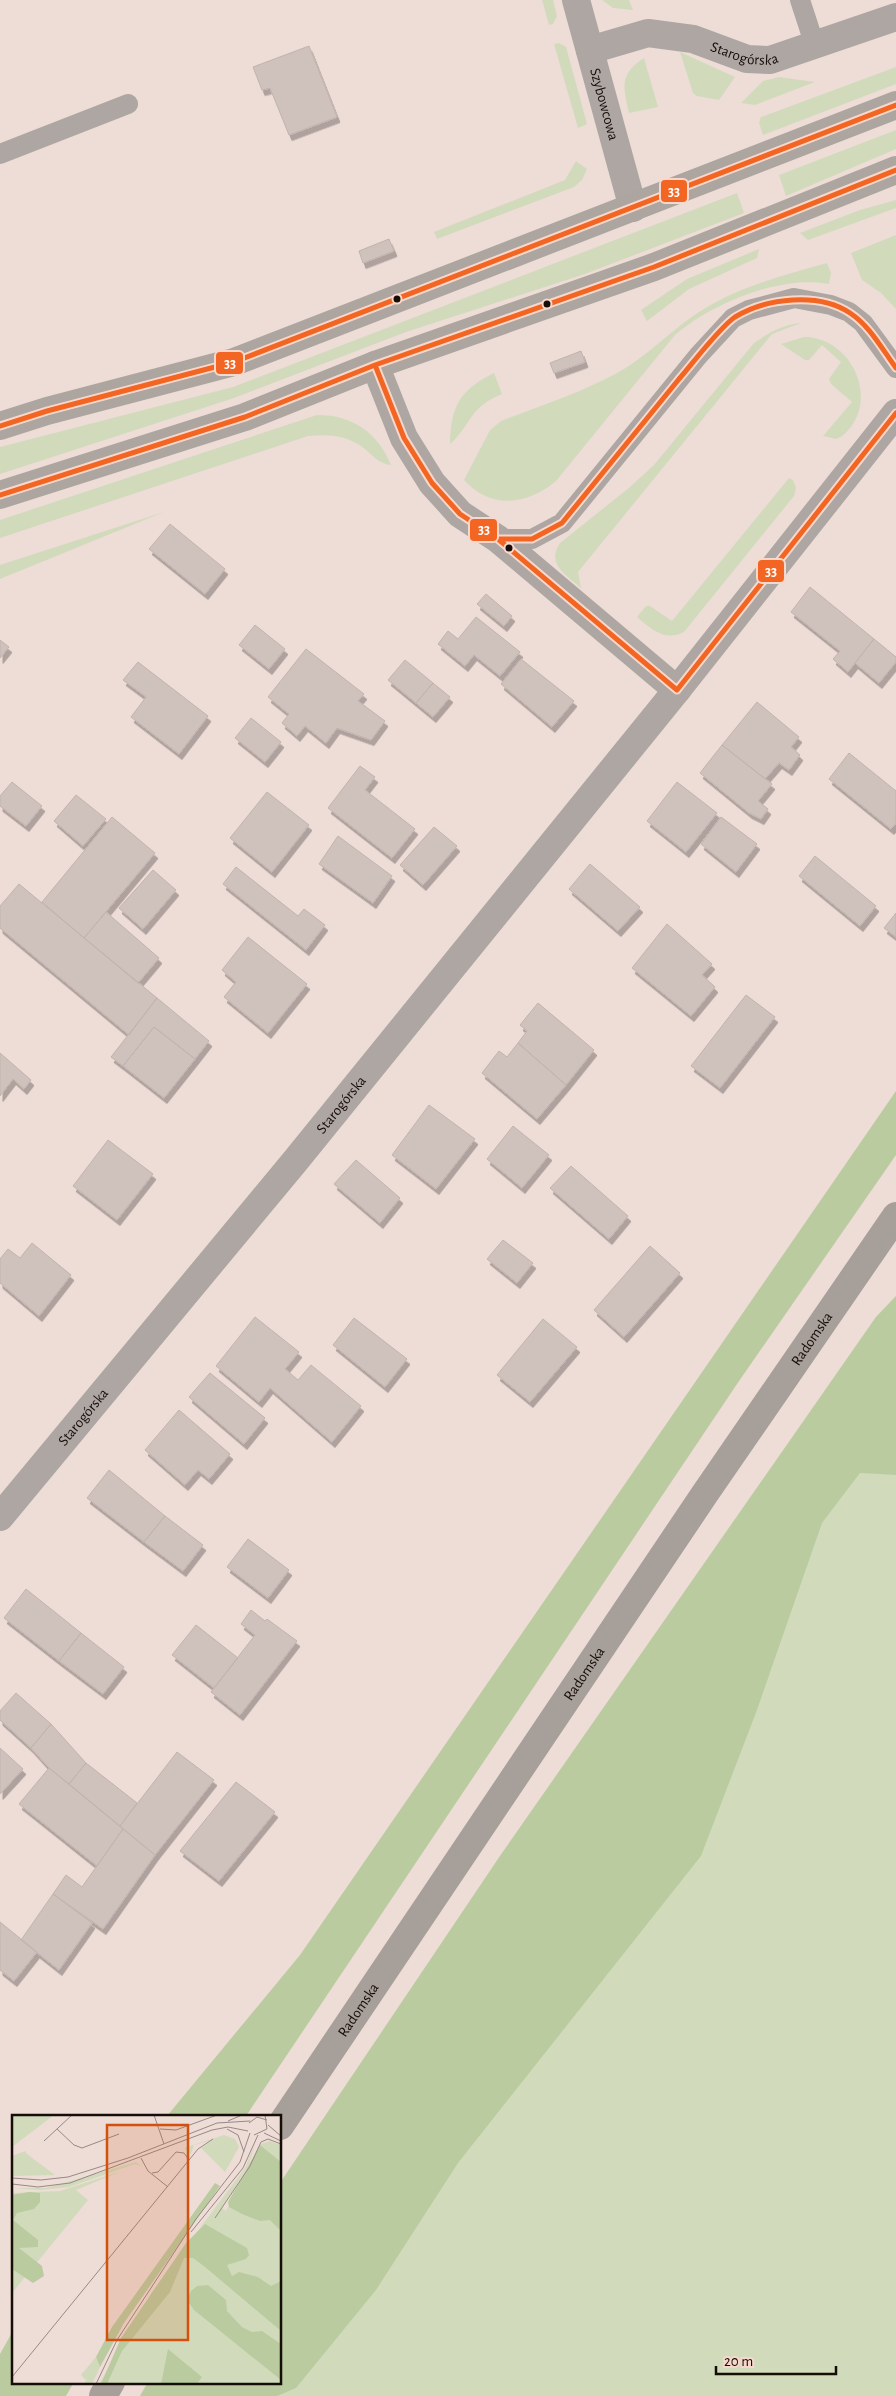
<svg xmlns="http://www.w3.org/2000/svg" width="896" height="2396" viewBox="0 0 896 2396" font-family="'Alegreya Sans',sans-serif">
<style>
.green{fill:#d1dbbc}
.forest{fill:#bbcba0}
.building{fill:#cfc1bc;stroke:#c1b3ae;filter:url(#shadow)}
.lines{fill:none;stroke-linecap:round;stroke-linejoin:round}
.lane{stroke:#ada6a2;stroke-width:20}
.street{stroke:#ada6a2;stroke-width:28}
.secondary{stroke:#ada59f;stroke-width:28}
.primary{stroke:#a79f9a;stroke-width:28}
.bus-1-casing{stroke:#f8d8cc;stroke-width:9}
.bus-1{stroke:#f26522;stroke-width:5}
.bus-dot{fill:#160c08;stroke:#f8d8cc;stroke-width:2}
.labels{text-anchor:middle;stroke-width:4.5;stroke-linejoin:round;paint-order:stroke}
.street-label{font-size:15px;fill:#160c08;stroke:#f8d8cc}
.inset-road{fill:none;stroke:#988984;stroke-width:1}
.view{fill:#d3510c;fill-opacity:0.15;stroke:#d3510c;stroke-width:2.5}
.inset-edge{fill:none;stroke:#160c08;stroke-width:2.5}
.line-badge{stroke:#f8d8cc;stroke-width:2}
.badge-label{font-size:14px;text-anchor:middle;font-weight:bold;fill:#fff}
</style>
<defs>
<filter id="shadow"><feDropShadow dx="3" dy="5.5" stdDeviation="0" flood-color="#0004"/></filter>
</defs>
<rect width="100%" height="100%" fill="#eedcd6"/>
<path class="green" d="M542,0H553L557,16L553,24L549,25Z
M602,0H629L633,10L613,8Z
M559,43L566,47L587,124L578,128L554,44Z
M680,52L735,77L719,100L697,96L693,93Z
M644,58L658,107L629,113C623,87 619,74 644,58Z
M896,67V84L763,135L759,123L761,117Z
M779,77L815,82L755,105L741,103L763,81Z
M896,130V149L786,196L779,175Z
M576,161L587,169L582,180L574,187L437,239L434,232L565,180Z
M737,193L744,213L585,274L406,332L234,398L0,474V447L233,387Z
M896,200V208L808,240L800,233L860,210Z
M896,235V309L881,293L862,280L851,253Z
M759,249L757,258L689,289L647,321L641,310L687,279Z
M827,263L831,273L829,284C780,275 712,303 675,335L556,481C527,505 491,510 464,480L490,430L501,421C540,406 580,393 617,373C645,358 667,334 693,316C733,288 781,276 827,263Z
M801,323L772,334L578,572L581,588C566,575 546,564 560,543L630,487L654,465L754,343C770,332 782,325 801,323Z
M804,337C848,337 877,391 851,427C846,432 843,437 836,439L823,436L852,402L831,384L829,379L841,362L822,345L809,360H805L781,344Z
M494,373L502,394C468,408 473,423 450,444C451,405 460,390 494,373Z
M317,415C353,415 378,433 391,465C378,464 371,453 361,446C345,435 327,434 308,436L0,538V520Z
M789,478L793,480L796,488L794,496L684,632C665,642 651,629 637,617L646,606H650L672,621Z
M164,512L0,579V565Z
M896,1296V2396H140L148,2382H280V2183L500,1856L876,1317Z"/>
<path class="forest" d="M896,1091V1155L739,1381L246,2116H167L300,1955Z
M896,1296V1475L860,1473L822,1523L757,1710L701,1856L458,2163L376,2290L296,2388L277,2396H140L148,2382H280V2183L500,1856L876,1317Z
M14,2329V2382H74L66,2396H0V2354Z"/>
<path class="building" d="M309,46L337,117L289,135L270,88L262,90L253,67Z
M389,239L394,251L363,263L359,251Z
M581,351L585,362L554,373L550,363Z
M170,524L225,569L205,594L149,549Z
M810,587L874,639L848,672L833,659L840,651L791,612Z
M486,594L512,616L504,626L477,604Z
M476,617L520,652L500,676L474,655L465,666L438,644L448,631L458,639Z
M255,625L285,649L269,669L239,645Z
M874,639L896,657V662L879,683L855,663Z
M0,640L9,647L0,658Z
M306,649L364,694L358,701L385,721L371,740L337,728L326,743L305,726L297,736L282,723L289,714L268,697Z
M521,659L574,701L552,727L501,684Z
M405,660L433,683L416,703L388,680Z
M138,662L208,716L179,754L131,717L146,697L123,680Z
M433,683L450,697L433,717L416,703Z
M757,702L799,737L791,747L800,755L789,770L779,763L765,779L722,745Z
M251,718L281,742L265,762L235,738Z
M722,745L772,784L758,801L768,809L761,819L749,813L700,773Z
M849,753L896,791V823L891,829L829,779Z
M360,766L375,777L365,790L415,829L392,858L328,808Z
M12,782L42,806L26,826L0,806V796Z
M677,782L717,813L686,852L647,821Z
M267,792L309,825L272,872L230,838Z
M76,795L106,819L83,846L54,821Z
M112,817L155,853L84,938L42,902Z
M721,817L757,844L736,872L701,844Z
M434,827L457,846L423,885L400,865Z
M338,836L392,876L373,903L319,864Z
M815,856L876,906L860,926L799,876Z
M590,864L640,907L618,931L569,889Z
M236,867L298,916L304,909L325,925L306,950L223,884Z
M153,870L176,890L143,929L119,908Z
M19,884L157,998L129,1035L0,928V906Z
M106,912L159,958L138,983L84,938Z
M896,913V937L884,928Z
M667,924L712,964L702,975L715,987L691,1016L632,968Z
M248,937L307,984L268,1033L224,997L236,982L222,970Z
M746,995L775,1017L720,1088L691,1066Z
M157,998L209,1041L195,1059L154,1027L123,1066L111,1057Z
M538,1003L594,1050L566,1085L518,1043L527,1031L520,1025Z
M154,1027L195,1059L164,1098L123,1066Z
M518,1043L566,1085L537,1119L482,1073L499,1051L507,1057Z
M0,1053L31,1080L24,1089L13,1079L0,1096Z
M429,1105L475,1139L436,1189L392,1155Z
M513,1126L549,1155L522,1188L487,1159Z
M108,1140L153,1174L117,1220L73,1186Z
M356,1160L400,1198L380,1223L334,1184Z
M571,1166L628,1216L609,1239L550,1188Z
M503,1240L533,1263L517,1283L487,1259Z
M32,1243L71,1275L39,1316L0,1283V1259L8,1249L20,1258Z
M650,1246L680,1273L624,1337L594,1310Z
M255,1317L299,1352L285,1369L298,1380L311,1365L361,1406L332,1442L270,1388L259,1402L216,1366Z
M354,1318L407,1359L385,1387L333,1345Z
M543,1319L577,1347L530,1402L497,1375Z
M210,1373L265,1418L244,1444L189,1397Z
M179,1410L230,1454L209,1479L198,1470L185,1485L145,1450Z
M109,1470L165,1516L144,1542L87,1498Z
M165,1516L203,1545L183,1571L144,1542Z
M248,1539L289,1570L268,1598L227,1567Z
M26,1589L81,1633L59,1661L4,1618Z
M251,1610L265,1621L267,1619L297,1641L240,1715L211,1692L255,1635L241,1624Z
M196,1625L238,1658L214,1688L172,1655Z
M81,1633L124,1667L103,1694L59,1661Z
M16,1693L51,1724L31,1748L0,1720V1711Z
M51,1724L86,1763L69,1784L49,1768L31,1748Z
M0,1748L23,1769L0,1794Z
M177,1752L214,1780L155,1855L120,1826Z
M86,1763L137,1803L120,1826L69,1784Z
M49,1768L123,1829L97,1866L19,1804Z
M236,1782L275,1812L219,1881L180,1851Z
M123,1829L155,1855L103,1929L53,1894L66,1875L82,1887Z
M53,1894L92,1923L59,1970L21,1940Z
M0,1922L37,1952L14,1981L0,1970Z"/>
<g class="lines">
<path class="lane" d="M800,0L815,46
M0,154L128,104
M498,539H532L562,523L698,356L733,318L749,310L794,298L831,305L849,312L863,323L896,368"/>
<g class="street">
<path id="s1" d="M576,0L633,208"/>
<path id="s2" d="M590,50L648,33L693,39L747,59L770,60L896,17"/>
<path d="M375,365L404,438L432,483L460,514L498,539L677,690"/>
<path id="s3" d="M0,1517L296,1160L677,690L896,413"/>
</g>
<path class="secondary" d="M0,426L47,411L234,362L896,105
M0,495L245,417L375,365L654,267L896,170"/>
<g class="primary">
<path id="s4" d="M280,2126L704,1495L896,1216"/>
<path d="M103,2396L111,2382"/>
</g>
<defs>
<path id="bus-1" d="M375,365L404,438L432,483L460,514L498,539L677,690L896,413
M0,426L47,411L234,362L896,105
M0,495L245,417L375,365L654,267L896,170
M498,539H532L562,523C601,475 640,427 679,379C692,364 720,327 735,317C766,298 819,292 850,313C870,326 882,349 896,368"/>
</defs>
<use href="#bus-1" class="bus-1-casing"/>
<use href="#bus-1" class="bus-1"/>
</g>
<g class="bus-dot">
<circle cx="397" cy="299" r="4.5"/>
<circle cx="547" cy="304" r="4.5"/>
<circle cx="509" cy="548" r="4.5"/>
</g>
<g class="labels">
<g class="street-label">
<text dy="5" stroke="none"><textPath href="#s2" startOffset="160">Starogórska</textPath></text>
<text dy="5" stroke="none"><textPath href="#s1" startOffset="108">Szybowcowa</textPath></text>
<text dy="5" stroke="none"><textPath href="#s3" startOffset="535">Starogórska</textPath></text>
<text dy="5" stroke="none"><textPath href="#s4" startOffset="950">Radomska</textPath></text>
<text dy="5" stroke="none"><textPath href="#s3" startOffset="130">Starogórska</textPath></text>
<text dy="5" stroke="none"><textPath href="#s4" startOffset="545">Radomska</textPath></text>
<text dy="5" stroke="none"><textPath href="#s4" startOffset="140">Radomska</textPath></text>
</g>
</g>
<g transform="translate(12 2115)">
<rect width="269" height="269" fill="#eedcd6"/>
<path d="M0,0H42L0,32ZM212,20L223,24L227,32L213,57L189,33L201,25L182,30L179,39L172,33ZM258,26L269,30V269H87L140,177L233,53L243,29L237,49L210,93L214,96L249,29ZM13,36L15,39L43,60L0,61V41ZM124,47L130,52L123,49L57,72L28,75L0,73H34ZM110,56L64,75L76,85L0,178V78L48,76ZM84,242L88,252L80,269H72L74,265L69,260Z" fill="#d1dbbc"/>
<path d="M248,30L269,47V116L258,105L248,106L230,99L217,92L216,87ZM203,68L208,71L112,208L88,252L84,242L100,212ZM17,77L28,78V87L22,94L5,98L1,105L26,125V132L7,133L30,151L32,161L21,168L0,154V80ZM193,109L235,133L237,140L234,144L215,150L220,161L227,157L246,162L259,171L269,166V216L193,152L181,143H172L158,177L110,236L95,269H89L109,223L174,128ZM196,170L214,185L215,196L230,212L240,217L250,216L269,229V265L182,195L175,185L179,176L185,171ZM156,234L190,262L185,269H149Z" fill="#bbcba0"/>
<path class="inset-road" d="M142,0L152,29M216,6L230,0M237,8L245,2L255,5M256,10L269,21M45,14L62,30L70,33L107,19M148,14L164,15L205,0M215,14L226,20L232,37M252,18L269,26M242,20L255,14L253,0M32,26L60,0M129,43L136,56L156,72M140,58L146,57L164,37L172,38L177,45M0,63L29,65L56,62L116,43L205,8L238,6M0,69L26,72L58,68L200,15L216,12L236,16M203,103L238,51L249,27L256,24L269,29M179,117L231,53L246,20M0,262L186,34L201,24M84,269L105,225L184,104L228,47L238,18"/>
<path class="view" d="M95,10H176V225H95Z"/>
<rect width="269" height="269" class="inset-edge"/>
</g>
<g class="line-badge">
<rect x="660" y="179" width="28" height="24" rx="5" fill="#f26522"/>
<rect x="215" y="351" width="29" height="24" rx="5" fill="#f26522"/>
<rect x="469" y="518" width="29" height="24" rx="5" fill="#f26522"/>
<rect x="757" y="559" width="28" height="24" rx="5" fill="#f26522"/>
</g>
<g class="badge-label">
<text x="674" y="196">33</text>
<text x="230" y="368">33</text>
<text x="484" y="534">33</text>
<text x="771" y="576">33</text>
</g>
<path d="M716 2366v8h120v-8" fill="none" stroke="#160c08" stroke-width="2.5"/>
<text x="724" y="2366" font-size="15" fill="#160c08" stroke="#f8d8cc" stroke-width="4" paint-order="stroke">20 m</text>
</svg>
